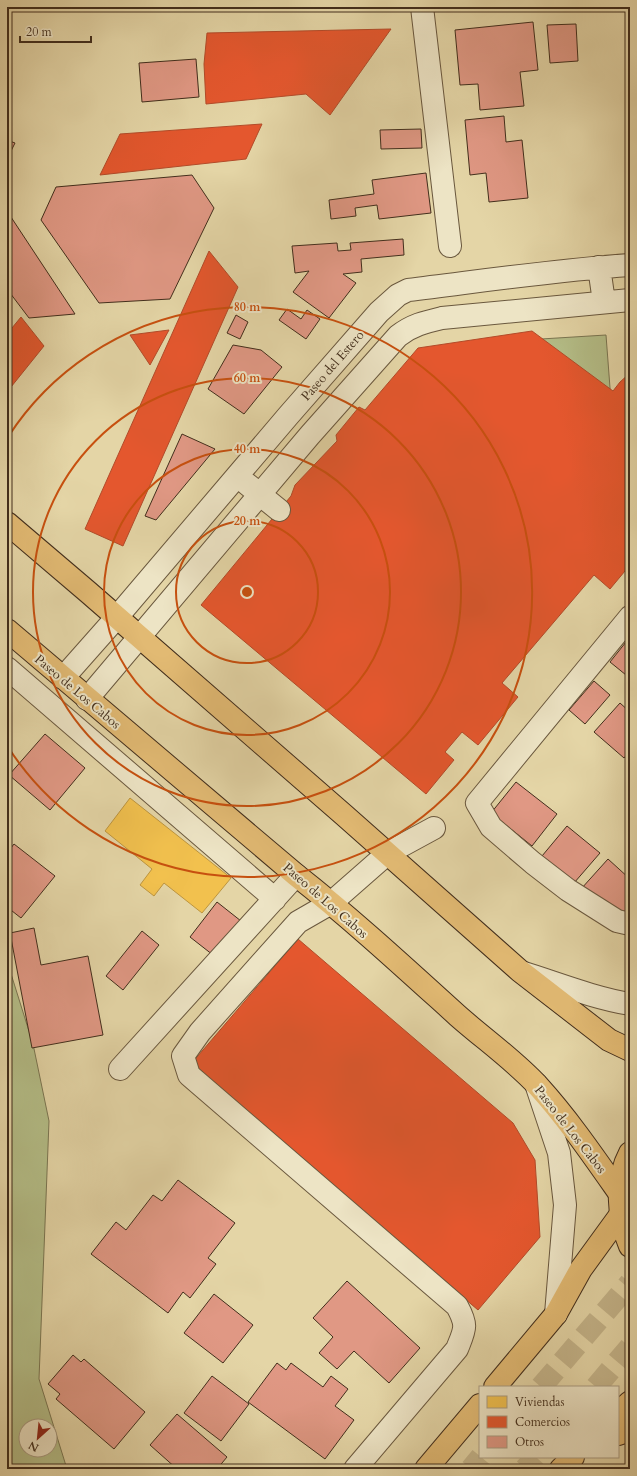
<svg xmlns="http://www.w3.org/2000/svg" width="637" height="1476" viewBox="0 0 637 1476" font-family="Cardo,serif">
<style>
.green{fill:#b4bd87;stroke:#7b7652;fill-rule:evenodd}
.homes{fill:#f2c14e;stroke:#bd953f}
.shops{fill:#e4572e;stroke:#b34b29}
.building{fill:#e09884;stroke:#422e1c}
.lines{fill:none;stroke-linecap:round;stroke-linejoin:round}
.highway-tunnel{stroke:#c4b48a;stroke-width:22;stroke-dasharray:22 11;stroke-linecap:butt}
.minor-casing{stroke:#6a583e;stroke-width:24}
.major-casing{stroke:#422e1c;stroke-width:24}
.highway-casing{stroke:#422e1c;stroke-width:24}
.minor{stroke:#ede4c5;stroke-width:22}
.major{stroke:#e2ba73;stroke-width:22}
.highway{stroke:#e2ba73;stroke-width:22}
.ring{fill:none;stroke:#c7500f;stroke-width:2}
.labels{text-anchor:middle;stroke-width:4;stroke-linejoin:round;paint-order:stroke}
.street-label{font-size:13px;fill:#422e1c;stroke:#ede4c5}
.centre{fill:#c7500f;stroke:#ede4c5;stroke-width:2}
.ring-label{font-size:12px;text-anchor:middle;font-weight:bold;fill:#c7500f;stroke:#ede4c5;stroke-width:4;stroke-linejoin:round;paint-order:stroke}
</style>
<rect width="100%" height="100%" fill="#e4d5a6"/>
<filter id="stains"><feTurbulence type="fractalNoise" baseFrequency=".005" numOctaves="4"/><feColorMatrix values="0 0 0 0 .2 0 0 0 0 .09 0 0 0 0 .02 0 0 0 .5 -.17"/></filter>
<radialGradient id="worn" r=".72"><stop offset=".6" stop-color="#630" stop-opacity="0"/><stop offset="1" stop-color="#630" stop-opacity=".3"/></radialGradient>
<path class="green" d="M606,335L611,401L541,339Z
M7,961L33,1044L49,1121L39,1379L67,1469H7ZM26,1426H50V1450H26Z"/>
<path class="homes" d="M130,798L231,878L202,913L164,883L154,896L140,885L152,869L105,831Z"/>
<path class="shops" d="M391,29L330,115L306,94L206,104L204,64L207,33Z
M262,124L246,159L100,175L120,134Z
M209,251L238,287L123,546L85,529Z
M21,317L44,346L7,392V334Z
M169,330L150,365L130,335Z
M532,331L613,391L620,382L630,373V565L610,589L594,575L502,683L518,697L478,745L462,732L445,752L454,760L426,794L201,605L291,496L295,485L337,441L336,435L359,407L365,410L418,348Z
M298,939L513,1123L535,1160L540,1237L478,1310L191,1064Z"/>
<path class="building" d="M533,22L538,70L520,72L524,106L480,110L478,84L460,85L455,30Z
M576,24L578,61L550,63L547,25Z
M196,59L199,97L142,102L139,63Z
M504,116L506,142L522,140L528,198L489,202L486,173L470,175L465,120Z
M421,129L422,148L381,149L380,130Z
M7,140L15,143L7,159Z
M426,173L431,213L379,219L377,205L355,208L356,216L331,219L329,200L374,194L372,180Z
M192,175L214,208L170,299L99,303L41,220L56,187Z
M7,211L75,314L29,318L7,289Z
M403,239L404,255L361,259L362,272L343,274L356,283L329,318L293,292L309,271L295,273L292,246L337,243L338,251L351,250L350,243Z
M287,309L301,319L307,310L320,319L306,339L279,320Z
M236,315L248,322L240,339L227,333Z
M233,345L261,350L282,367L244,414L208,389Z
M182,434L215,449L156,520L145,516Z
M630,637V670L626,675L610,662Z
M594,681L610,695L585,724L569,710Z
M620,703L630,712V751L624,758L594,732Z
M45,734L85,768L50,810L9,775Z
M516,782L557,814L532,846L491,813Z
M567,826L600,853L574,883L542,856Z
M14,844L55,876L21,918L7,907V853Z
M608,859L630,879V906L617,921L581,889Z
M217,902L241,921L213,955L190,937Z
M34,928L41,965L88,956L103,1035L32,1048L10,933Z
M142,931L159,945L123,990L106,976Z
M178,1180L235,1223L208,1258L216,1264L190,1298L183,1292L168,1313L91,1254L116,1222L126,1230L153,1195L162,1201Z
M347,1281L420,1348L389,1383L354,1351L337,1369L319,1353L333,1337L313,1318Z
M214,1294L253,1325L223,1363L184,1333Z
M73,1355L81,1362L84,1359L145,1412L114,1449L56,1399L60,1394L48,1384Z
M277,1363L286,1370L291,1363L323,1387L331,1376L348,1389L335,1406L354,1420L325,1459L248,1402Z
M212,1376L249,1404L221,1441L184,1413Z
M177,1414L227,1457L217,1469H177L150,1445Z"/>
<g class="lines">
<path class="highway-tunnel" d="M541,1387L630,1283
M596,1387L630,1347
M471,1469L481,1457
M525,1469L536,1457"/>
<defs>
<path id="minor" d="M422,7L450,246
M599,267L604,302
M247,484L279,510
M630,617L477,803L491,827L533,863L568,890L617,921L630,924
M7,668L275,899
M63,678L117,617L288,416L379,312L398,295L408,290C482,281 556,270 630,265
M87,699L310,435L398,336C412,325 425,322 442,318L630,300
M524,973C559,984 594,998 630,1004
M120,1069L296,875
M536,1084L559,1153L565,1205L556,1314
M355,1469L457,1349C465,1329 468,1326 457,1306L189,1075L183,1056L200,1032L298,922L331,903L388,853L434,828"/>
<path id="major" d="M7,523L88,592L344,815L520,971L609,1040L630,1050
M7,630L296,875C352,919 405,968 458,1016C484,1039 514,1060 538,1086C568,1119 594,1157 620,1194
M495,1387L556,1314L581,1269L621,1214
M618,1413L630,1402
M426,1469L480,1405
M561,1469L573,1457"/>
<path id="highway" d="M630,1153C615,1181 618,1218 630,1246
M618,1434L630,1430"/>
</defs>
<use href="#minor" class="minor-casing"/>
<use href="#major" class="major-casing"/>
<use href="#highway" class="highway-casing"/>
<use href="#minor" class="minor"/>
<use href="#major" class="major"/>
<use href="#highway" class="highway"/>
</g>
<g class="ring">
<circle cx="247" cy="592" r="71"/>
<circle cx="247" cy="592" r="143"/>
<circle cx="247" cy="592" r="214"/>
<path d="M8 437A285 285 0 1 1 8 747"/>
</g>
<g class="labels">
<g class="street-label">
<text transform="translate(332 365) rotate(-49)" y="5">Paseo del Estero</text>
<text transform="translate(78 691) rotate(40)" y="5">Paseo de Los Cabos</text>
<text transform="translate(326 900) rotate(41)" y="5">Paseo de Los Cabos</text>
<text transform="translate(571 1129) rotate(52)" y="5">Paseo de Los Cabos</text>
</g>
</g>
<circle cx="247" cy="592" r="6" class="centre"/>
<g class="ring-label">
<text x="247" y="311">80 m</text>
<text x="247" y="382">60 m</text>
<text x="247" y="453">40 m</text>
<text x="247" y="525">20 m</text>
</g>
<rect width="637" height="1476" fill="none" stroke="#e4d5a6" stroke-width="24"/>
<rect x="8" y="8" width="621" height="1460" fill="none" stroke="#422e1c" stroke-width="2"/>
<rect x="12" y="12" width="613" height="1452" fill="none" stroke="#422e1c"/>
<rect x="479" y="1386" width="140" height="72" fill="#ede4c5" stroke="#a99b81"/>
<rect x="487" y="1396" width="20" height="12" fill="#f2c14e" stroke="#a99b81"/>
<text x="515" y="1406" font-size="12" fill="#422e1c">Viviendas</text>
<rect x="487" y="1416" width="20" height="12" fill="#e4572e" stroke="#a99b81"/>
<text x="515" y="1426" font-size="12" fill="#422e1c">Comercios</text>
<rect x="487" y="1436" width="20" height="12" fill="#e09884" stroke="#a99b81"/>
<text x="515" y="1446" font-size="12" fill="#422e1c">Otros</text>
<g transform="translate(38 1438) rotate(207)"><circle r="19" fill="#ede4c5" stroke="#a99b81"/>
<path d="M0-3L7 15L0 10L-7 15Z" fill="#8f2418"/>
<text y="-6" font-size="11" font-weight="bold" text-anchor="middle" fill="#422e1c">N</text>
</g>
<path d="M20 36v6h71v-6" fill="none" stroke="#422e1c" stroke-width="2"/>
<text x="26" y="36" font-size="12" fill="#422e1c" stroke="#ede4c5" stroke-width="3" paint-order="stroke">20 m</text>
<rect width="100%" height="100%" filter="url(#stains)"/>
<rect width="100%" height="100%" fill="url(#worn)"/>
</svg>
